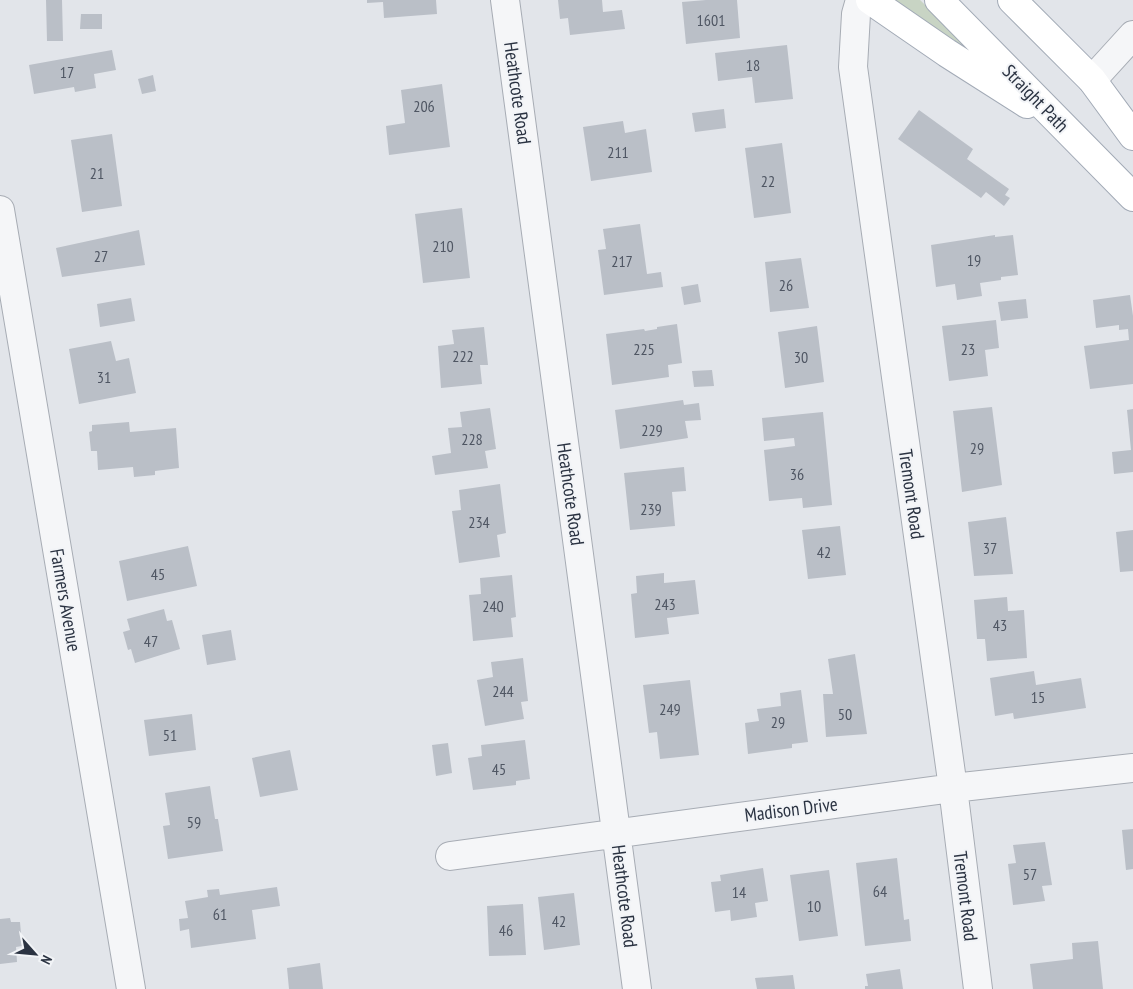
<svg xmlns="http://www.w3.org/2000/svg" width="1133" height="989" viewBox="0 0 1133 989" font-family="'PT Sans Narrow',sans-serif">
<style>
.green{fill:#c8d4c4}
.building{fill:#babfc7}
.lines{fill:none;stroke-linecap:round;stroke-linejoin:round}
.minor-casing{stroke:#a7acb4;stroke-width:30}
.major-casing{stroke:#a2aab6;stroke-width:30}
.minor{stroke:#f5f6f8;stroke-width:28}
.major{stroke:#fff;stroke-width:28}
.labels{text-anchor:middle;stroke-width:4;stroke-linejoin:round;paint-order:stroke}
.number-label{font-size:16px;fill:#4f5663}
.street-label{font-size:19px;fill:#2b3342;stroke:#f2f4f7}
</style>
<rect width="100%" height="100%" fill="#e2e5ea"/>
<path class="green" d="M891,0H920L976,54Z"/>
<path class="building" d="M46,0H62L63,41H47Z
M367,0H436L437,14L384,18L383,2L367,3Z
M558,0H602L603,12L622,10L625,29L570,35L568,18L560,19Z
M706,0H737L740,38L686,44L682,2Z
M81,14H102V29H80Z
M787,45L793,99L755,103L752,77L718,81L715,53Z
M112,50L116,70L94,74L96,88L75,92L74,87L34,94L29,65Z
M153,75L156,91L142,94L138,79Z
M442,84L450,147L389,155L386,126L405,123L401,90Z
M724,109L726,128L695,132L692,113Z
M919,110L973,149L967,159L1009,189L1005,195L1010,198L1004,206L986,192L981,198L898,139Z
M623,121L625,133L646,129L652,172L591,181L583,127Z
M112,134L122,206L82,212L71,140Z
M782,143L791,213L754,218L745,148Z
M462,208L470,278L423,283L415,214Z
M640,224L647,274L661,272L663,287L604,295L598,250L606,249L603,229Z
M139,230L145,265L62,277L56,248Z
M995,235V237L1013,235L1018,275L1001,277V280L980,283L982,296L957,300L955,284L936,287L931,245Z
M801,258L809,308L770,312L765,262Z
M698,284L701,302L684,305L681,287Z
M1130,295L1133,316V384L1090,389L1084,346L1129,340L1128,329L1119,330V325L1096,328L1093,300Z
M131,298L135,321L100,327L97,304Z
M1026,299L1028,318L1001,321L998,302Z
M996,320L999,348L985,350L988,376L949,381L942,326Z
M677,324L682,363L668,365L669,377L612,385L606,334L644,329L645,331L657,329V327Z
M817,326L824,382L785,388L778,332Z
M484,327L488,365H480L482,384L441,388L438,346L454,344L452,330Z
M111,341L116,361L129,358L136,393L79,404L69,349Z
M712,370L714,386L694,387L692,371Z
M683,400L684,405L699,403L701,420L685,421L688,438L620,449L615,410Z
M992,407L1002,485L962,492L953,411Z
M490,408L496,449L485,451L488,468L435,475L432,456L451,453L448,428L462,427L460,412Z
M1133,409V472L1114,474L1112,452L1131,450L1127,410Z
M823,412L832,505L803,508L802,498L769,501L764,450L795,446L794,438L764,441L762,418Z
M129,422L130,432L176,428L179,468L155,471V475L134,477L133,467L98,470L97,451H91L89,432L92,431V425Z
M684,467L686,491L672,492L675,526L630,530L624,473Z
M500,484L506,533L497,535L500,557L459,563L452,511L461,510L459,490Z
M1006,517L1013,574L974,576L968,522Z
M840,526L846,575L808,579L802,530Z
M1133,530V571L1120,572L1116,532Z
M188,546L197,586L127,601L119,561Z
M664,573V583L695,580L699,614L667,618L669,634L635,638L631,594L637,593L636,576Z
M512,575L516,617L511,618L513,637L473,641L469,595L481,594L480,578Z
M1007,597L1008,611L1024,610L1027,658L987,661L985,639H977L974,600Z
M164,609L167,621L172,620L180,649L135,663L131,649L128,650L123,632L130,630L127,619Z
M231,630L236,660L207,665L202,635Z
M855,654L867,734L826,737L823,694H833L828,659Z
M523,658L528,701L521,702L524,719L485,726L477,680L493,677L491,662Z
M1034,671L1036,685L1081,678L1086,708L1014,719L1013,713L995,716L990,678Z
M690,680L699,755L660,759L657,732L649,733L643,685Z
M801,690L808,742L792,744V748L748,754L745,723L759,721L757,709L781,706L780,693Z
M192,714L196,750L149,756L144,720Z
M525,740L530,779L516,781V785L473,790L468,758L482,756L481,745Z
M448,743L452,773L436,776L432,745Z
M290,750L298,790L260,797L252,758Z
M210,786L215,819H218L223,851L168,859L163,826L170,825L165,793Z
M1133,829V869L1126,870L1122,830Z
M1045,842L1052,885L1042,886L1045,901L1013,905L1008,864L1016,863L1013,845Z
M897,858L904,920L909,919L911,941L865,946L856,863Z
M763,868L768,901L755,903L757,917L731,921L730,910L715,912L711,882L721,881L720,875Z
M829,870L838,936L799,941L790,875Z
M277,887L280,906L252,910L256,939L191,948L189,929L180,931L179,919L188,918L185,901L208,897L207,890L219,889L220,895Z
M574,893L580,945L544,950L538,897Z
M523,904L526,955L489,956L487,906Z
M10,918L11,922H20L22,946L16,947L17,962L0,964V919Z
M1098,941L1103,989H1033L1030,964L1073,959L1072,943Z
M320,963L323,989H289L287,968Z
M900,969L903,989H865V986H868L866,974Z
M793,975L795,989H757L755,978Z"/>
<g class="lines">
<defs>
<path id="minor" d="M505,0L637,989
M860,0L856,14L853,67L953,788L978,989
M1092,80L1133,35
M0,210L131,989
M450,856L953,788L1133,768"/>
<path id="major" d="M870,0L947,53L1027,104
M939,0L1133,197
M1012,0L1092,80L1133,136"/>
</defs>
<use href="#minor" class="minor-casing"/>
<use href="#major" class="major-casing"/>
<use href="#minor" class="minor"/>
<use href="#major" class="major"/>
</g>
<g class="labels">
<g class="number-label">
<text x="711" y="26">1601</text>
<text x="753" y="71">18</text>
<text x="67" y="78">17</text>
<text x="424" y="112">206</text>
<text x="618" y="158">211</text>
<text x="97" y="179">21</text>
<text x="768" y="187">22</text>
<text x="443" y="252">210</text>
<text x="101" y="262">27</text>
<text x="974" y="266">19</text>
<text x="622" y="267">217</text>
<text x="786" y="291">26</text>
<text x="644" y="355">225</text>
<text x="968" y="355">23</text>
<text x="463" y="362">222</text>
<text x="801" y="363">30</text>
<text x="104" y="383">31</text>
<text x="652" y="436">229</text>
<text x="472" y="445">228</text>
<text x="977" y="454">29</text>
<text x="797" y="480">36</text>
<text x="651" y="515">239</text>
<text x="479" y="528">234</text>
<text x="990" y="554">37</text>
<text x="824" y="558">42</text>
<text x="158" y="580">45</text>
<text x="665" y="610">243</text>
<text x="493" y="612">240</text>
<text x="1000" y="631">43</text>
<text x="151" y="647">47</text>
<text x="503" y="697">244</text>
<text x="1038" y="703">15</text>
<text x="670" y="715">249</text>
<text x="845" y="720">50</text>
<text x="778" y="728">29</text>
<text x="170" y="741">51</text>
<text x="499" y="775">45</text>
<text x="194" y="828">59</text>
<text x="1030" y="880">57</text>
<text x="880" y="897">64</text>
<text x="739" y="898">14</text>
<text x="814" y="912">10</text>
<text x="220" y="920">61</text>
<text x="559" y="927">42</text>
<text x="506" y="936">46</text>
</g>
<g class="street-label">
<text transform="translate(518 93) rotate(82)" y="7">Heathcote Road</text>
<text transform="translate(1036 98) rotate(46)" y="7">Straight Path</text>
<text transform="translate(571 494) rotate(82)" y="7">Heathcote Road</text>
<text transform="translate(912 494) rotate(82)" y="7">Tremont Road</text>
<text transform="translate(66 600) rotate(80)" y="7">Farmers Avenue</text>
<text transform="translate(791 809) rotate(-7)" y="7">Madison Drive</text>
<text transform="translate(625 896) rotate(83)" y="7">Heathcote Road</text>
<text transform="translate(966 896) rotate(83)" y="7">Tremont Road</text>
</g>
</g>
<g transform="translate(35 954) rotate(117)" stroke="#f2f4f7" stroke-width="4" paint-order="stroke">
<path d="M0-4L9 19L0 12L-9 19Z" fill="#2b3342"/>
<text y="-8" font-size="14" font-weight="bold" text-anchor="middle" fill="#2b3342">N</text>
</g>
</svg>
